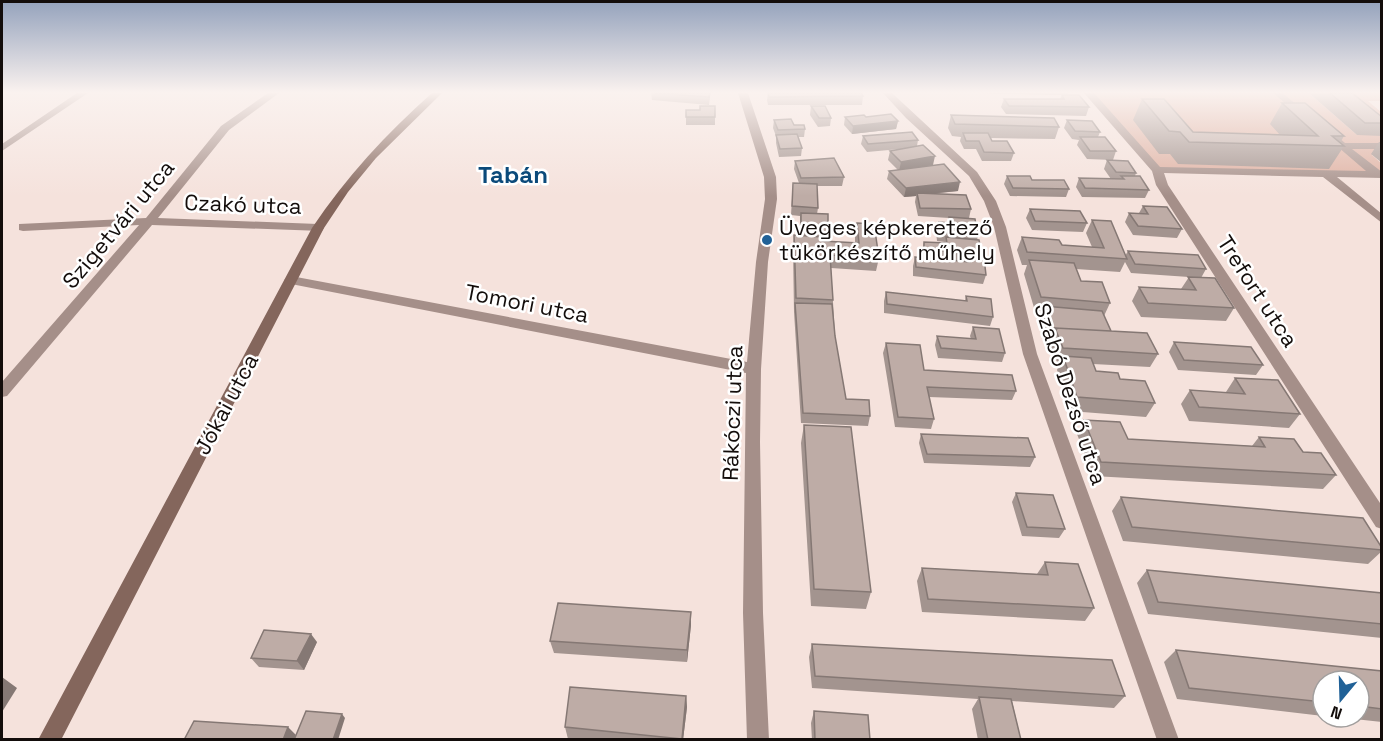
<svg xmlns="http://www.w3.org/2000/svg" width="1383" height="741" viewBox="0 0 1383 741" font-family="'Space Grotesk',sans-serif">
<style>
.green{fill:#deb0a1}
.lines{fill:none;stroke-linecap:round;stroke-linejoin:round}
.street{fill:#a58f89;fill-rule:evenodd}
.secondary{fill:#84665c;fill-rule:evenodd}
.wall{fill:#a3948f}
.shaded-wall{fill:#857874}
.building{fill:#beaca6;stroke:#857874;stroke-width:1.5}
.poi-dot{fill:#206197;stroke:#fff;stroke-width:2}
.labels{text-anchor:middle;stroke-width:5;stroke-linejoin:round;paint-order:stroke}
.street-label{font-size:22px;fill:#130d0b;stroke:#fff}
.poi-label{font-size:22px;fill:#130d0b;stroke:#fff;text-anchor:start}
.far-district-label{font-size:24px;font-weight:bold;fill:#0b4a7a;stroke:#fff}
</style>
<rect width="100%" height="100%" fill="#f5e2dc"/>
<path class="green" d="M1092,93H1275L1374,174L1159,168Z
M1281,93H1309L1357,135L1331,93H1381V101H1368L1381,112V154L1372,155L1381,163V173Z"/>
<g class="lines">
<path class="street" d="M77,93H88L2,151V144Z
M268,93H279L229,130L158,218L318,224L324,228L322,231L152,225L7,396L2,397V382L139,225L23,231L19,230V224L146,218L221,126Z
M738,93H748L776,177L777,199L768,262L761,369L760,442L763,613L769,740H747L743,613L746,373L291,284L284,280L291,276L747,362L756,262L765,199L764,177Z
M883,93H892L977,172L996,201L1006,227L1037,354L1179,740H1157L1023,354L994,227L984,201L969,176L906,118Z
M1084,93H1094L1160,167L1366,171L1324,135L1333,133L1345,143H1382V149H1352L1382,172V178L1337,177L1382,214V223L1323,177L1164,173L1168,185L1382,506V529L1376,527L1156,185L1152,171Z
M1273,93H1282L1311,116L1303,118Z"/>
<path class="secondary" d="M432,93H442L376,158L348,192L324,228L61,740H38L312,228C346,177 386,134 432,93Z"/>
</g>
<path class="wall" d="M651,93H710V98L709,105L652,100Z
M768,93L863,96L862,105H768L767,100Z
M978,93H1068V95H1046Z
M1309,93H1352L1382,117V136L1357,135Z
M1062,95L1089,107L1086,116L1006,114L1001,107L1004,99H1060Z
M1142,99L1193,132L1280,135L1270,124L1282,103L1344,136L1340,143L1344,146L1329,169L1178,164L1170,154H1159L1133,120Z
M715,106V125H686V110H700Z
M811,106L831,118L830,126L818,127L810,115Z
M951,115L1059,127L1055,139L991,138L992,141L1014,153L1011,161H982L976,149H964L960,141L961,137L952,136L948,128Z
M845,117H866L898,121L896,129L852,134L844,125Z
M774,120L805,129L804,137H798L802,148L801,156L779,157L776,143V136L773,128Z
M1067,120L1100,132L1098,137L1116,151L1113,160L1087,159L1077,145L1079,140L1072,139L1064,128Z
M863,136L918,140L917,146L933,165L922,167L958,191L931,194L971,209L969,218L978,236L977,240L982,255L981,258L986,275L983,284L913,276V266L915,257H922V251L924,242L944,243L945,242L937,241L936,231L939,222L948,223L949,218L918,216L915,202L916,196L904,197L887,179L889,171L898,170L888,160L890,151L900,149L867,152L861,144Z
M1379,142H1382V163L1371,154Z
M1107,160L1136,173L1135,176L1149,190L1145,198L1082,197L1076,187L1079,178L1111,179L1104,169Z
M795,161L844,177L842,186H817L818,208L817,214L828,232L827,241L855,243V236L857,223L879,258L876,271L831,268L835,336L846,399L870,416L868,426L801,423L794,312L793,249L794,235L800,236V216L791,215L793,183H799L794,169Z
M1007,176L1032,180L1069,189L1066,197L1010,196L1004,184Z
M1143,206L1182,229L1177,238L1133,235L1125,222L1129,213H1139Z
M1030,209L1087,223L1083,232L1032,230L1026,218Z
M1092,220L1125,256L1128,251L1206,269L1201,278L1234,308L1226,321L1141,317L1132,301L1139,287L1181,289L1189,277L1131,273L1125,262L1120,272L1076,269L1081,281L1110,303L1104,316L1111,331L1158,354L1150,367L1093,364L1096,371L1120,379L1155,403L1146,417L1070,411L1057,370L1060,362H1057L1049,342L1051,339L1046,338L1039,316L1041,311H1035L1024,274L1027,265H1022L1017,250L1022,237L1062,245L1092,247L1086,233Z
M886,292L965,301L966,296L993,317L990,326L884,313V301Z
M973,327L1005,353L1002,362L938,358L935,345L937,336L971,339L970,336Z
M1174,342L1263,365L1256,375L1178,370L1169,352Z
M886,343L924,370L1016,391L1012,400L929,397L934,419L931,429L895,427L883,353Z
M1235,378L1300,414L1289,428L1189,421L1181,404L1190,390L1226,393V392Z
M1084,420L1128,439L1252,446L1259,437L1303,452L1336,475L1323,489L1093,476L1077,434Z
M804,425L871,592L866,609L811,606L801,443Z
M921,434L1035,457L1030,467L924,463L919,443Z
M1016,493L1065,529L1059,538L1022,536L1012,502Z
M1121,497L1382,548V551L1368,564L1123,541L1112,511Z
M1045,562L1094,608L1085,621L922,612L917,581L922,568L1037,574Z
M1147,570L1382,593V638L1148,614L1137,583Z
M691,625L687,662L554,653L550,641Z
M317,642L304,670L259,667L251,658Z
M812,644L1125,696L1114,708L1012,701L1021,740H978L972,709L978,699L812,688L809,657Z
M1176,650L1382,671V722L1336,717H1359V681H1323V716L1177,699L1164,662Z
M686,696L687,707L683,740H577L568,739L565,727Z
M814,711L870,740H812L811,723Z"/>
<path class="shaded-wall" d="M898,121L896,129L852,134L853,126Z
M935,156L933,165L899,171L901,162Z
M960,182L958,191L917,195V193L916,196L904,197L906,188Z
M691,612V625L687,662V650Z
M311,634L317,642L304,670L297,661Z
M2,677L17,688L2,712Z
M686,696L687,707L683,740H682Z
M342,714L345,718L338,740H333Z
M288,727L299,738L298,740H283Z"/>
<path class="building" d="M654,93H710L709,97Z
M768,93H861L863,96L769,97Z
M1330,93H1352L1382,117V123H1365Z
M1062,95H1079L1089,107L1009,106L1004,99H1064Z
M1142,99H1164L1193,132L1318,136L1282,103H1305L1344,136H1332L1344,146L1189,142L1180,132L1169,131Z
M700,106H715V117H686V110H700Z
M811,106H825L831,118H819Z
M891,114L898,121L853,126L845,117L864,115L866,117Z
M951,115L1054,118L1059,127L955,124Z
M791,119L794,125H804L805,129L778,130L774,120Z
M1067,120L1092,121L1100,132L1075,131Z
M912,132L918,140L868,144L863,136Z
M963,133H988L992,141H1007L1014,153L984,152L979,141H966Z
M797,134L802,148L780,149L776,135Z
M1080,137H1105L1116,151H1090Z
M923,145L935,156L901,162L890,151Z
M834,158L844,177L801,178L795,161Z
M1107,160L1128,161L1136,173L1116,172Z
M944,164L960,182L906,188L889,171Z
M1007,176H1030L1032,180H1064L1069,189L1013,188Z
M1121,176H1140L1149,190L1085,188L1079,178L1124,179Z
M793,183L817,184L818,208L792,206Z
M917,193L966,195L971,209L920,208Z
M1143,206L1167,207L1182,229L1138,226L1129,213L1148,214Z
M1030,209L1080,211L1087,223L1035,221Z
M801,213L828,214V232L801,230Z
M949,217L975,219L978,236L940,232L939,222L950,223Z
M1092,220L1111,221L1127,259L1027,252L1022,237L1059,240L1062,245L1104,248Z
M857,223L874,224L879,258L830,255L833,300L796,298L794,235L822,237V241L859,243Z
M946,237L979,240L982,255L924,249V242L947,243Z
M1128,251L1198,255L1206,269L1135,264Z
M915,257L970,262V257L984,258L986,275L916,267Z
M1029,260L1074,263L1081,281L1102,282L1110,303L1041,297Z
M1188,277L1215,278L1234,308L1148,303L1139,287L1196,290Z
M886,292L967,301L966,296L991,299L993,317L887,304Z
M795,303L832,304L835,336L846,399L869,400L870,416L803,413Z
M1043,306L1102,311L1111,331L1055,328L1056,329H1051Z
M973,327L999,329L1005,353L941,348L937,336L976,339Z
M1055,328L1147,333L1158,354L1063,348Z
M1174,342L1251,347L1263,365L1184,360Z
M886,343L920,345L924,370L1012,375L1016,391L927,387L934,419L898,417Z
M1063,356L1091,358L1096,371L1118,373L1120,379L1145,381L1155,403L1077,397Z
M1235,378L1278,380L1300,414L1199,407L1190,390L1245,394Z
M1084,420L1120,422L1128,439L1265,447L1259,437L1294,439L1303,452L1321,453L1336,475L1101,462Z
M804,425L851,427L871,592L814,589Z
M921,434L1028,438L1035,457L927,454Z
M1016,493L1053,495L1065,529L1027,527Z
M1121,497L1363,518L1382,548V550L1132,527Z
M1045,562L1078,564L1094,608L928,599L922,568L1048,575Z
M1147,570L1382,593V624L1158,602Z
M558,603L691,612L687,650L550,641Z
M264,630L311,634L297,661L251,658Z
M812,644L1112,660L1125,696L815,676Z
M1176,650L1382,671V709L1359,706V681H1323V702L1189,688Z
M570,687L686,696L682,739L565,727Z
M979,697L1011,699L1021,740H988Z
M306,711L342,714L333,740H294Z
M814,711L868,715L870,740H815Z
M194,721L288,727L283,740H184Z"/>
<linearGradient id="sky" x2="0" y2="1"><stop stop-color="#94a2bc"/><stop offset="0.47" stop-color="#faf2ef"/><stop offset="1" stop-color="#faf2ef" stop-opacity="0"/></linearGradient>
<rect width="1383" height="196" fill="url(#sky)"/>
<circle class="poi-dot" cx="767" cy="240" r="6"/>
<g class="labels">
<g class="street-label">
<text transform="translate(243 204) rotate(2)" y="8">Czakó utca</text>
<text transform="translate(118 224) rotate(-50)" y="8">Szigetvári utca</text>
<text transform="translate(1258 291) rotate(57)" y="8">Trefort utca</text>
<text transform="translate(527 303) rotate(11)" y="8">Tomori utca</text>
<text transform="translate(1071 394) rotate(72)" y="8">Szabó Dezső utca</text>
<text transform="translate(226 404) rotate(-62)" y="8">Jókai utca</text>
<text transform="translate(732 413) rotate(-88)" y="8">Rákóczi utca</text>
</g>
<g class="poi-label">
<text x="779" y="235">Üveges képkeretező<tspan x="779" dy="25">tükörkészítő műhely</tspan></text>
</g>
<g class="far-district-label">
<text x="513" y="183">Tabán</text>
</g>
</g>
<rect width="1383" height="741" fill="none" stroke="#130d0b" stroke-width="6"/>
<g transform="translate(1341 699) rotate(199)"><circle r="28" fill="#ffffff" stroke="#a19e9d" stroke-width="1.5"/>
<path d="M0-4.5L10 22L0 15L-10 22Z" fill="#206197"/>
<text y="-9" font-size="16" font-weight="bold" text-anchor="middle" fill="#130d0b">N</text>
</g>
</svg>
